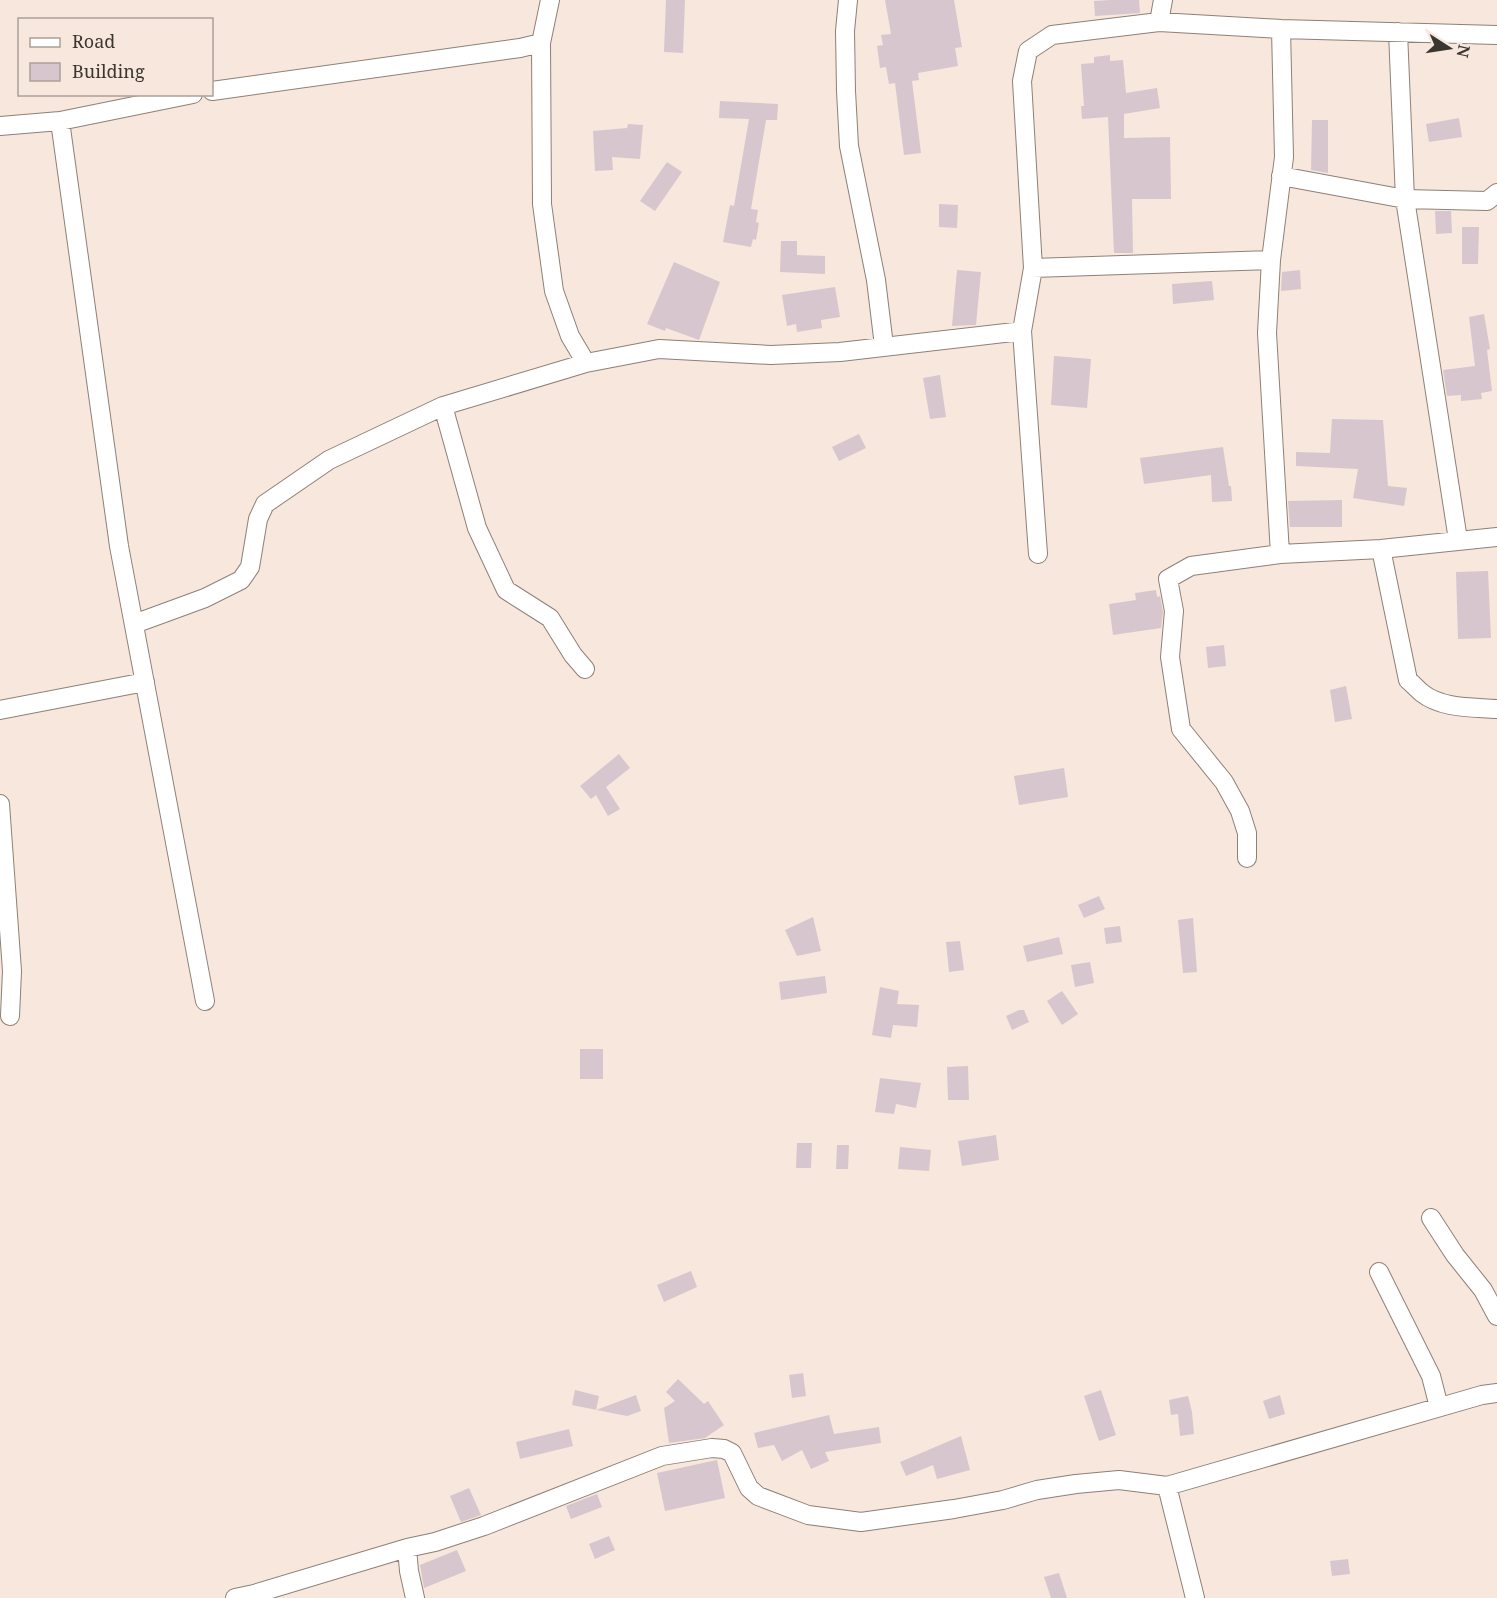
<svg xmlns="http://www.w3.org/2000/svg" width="1497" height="1598" viewBox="0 0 1497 1598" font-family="'Noto Serif',serif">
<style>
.building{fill:#d8c6ce}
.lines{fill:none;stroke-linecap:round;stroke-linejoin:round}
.minor-casing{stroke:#8e8076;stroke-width:20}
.minor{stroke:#fff;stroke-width:18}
</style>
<rect width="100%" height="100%" fill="#f7e7dd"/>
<path class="building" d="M666,0H685L683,53L664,52Z
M885,0H954L962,47L955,48L958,66L918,73L919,80L912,81L921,153L904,155L895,83L889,84L886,67L880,68L877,46L883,45L881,35L891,34Z
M1111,0H1139L1140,13L1095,16L1094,1Z
M1110,55V61L1123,60L1126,93L1157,88L1160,108L1124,114V138L1170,137L1171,199H1132L1133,253H1114L1108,117L1082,119L1081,106H1084L1081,64L1094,63V57Z
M720,101L778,104L777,120H766L751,209L758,210L756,222L759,223L756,240L753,239L751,247L723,242L730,205L734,206L749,119L719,118Z
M1459,118L1462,137L1429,142L1426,124Z
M1312,120H1328V173L1311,170Z
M628,124L643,125L640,159L612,157L613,170L595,171L593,131L627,128Z
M667,162L682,172L655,211L640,201Z
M939,204L958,205L957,228L939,227Z
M1435,211H1451L1452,233L1436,234Z
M1462,227H1479L1478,264H1462Z
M781,241H797V255L825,256V274L780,272Z
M674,262L720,282L699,340L666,328L665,331L647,324Z
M957,270L981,272L976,325L952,326Z
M1300,270L1301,289L1281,291L1282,272Z
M1212,281L1214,300L1173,304L1172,284Z
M835,287L840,317L821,320L822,328L797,332L796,324L787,326L782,295Z
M1484,314L1490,349L1487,350L1492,391L1481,393L1482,399L1461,401V395L1447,396L1443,370L1475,366L1469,317Z
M1054,356L1091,359L1087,408L1051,405Z
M940,375L946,417L930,419L923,378Z
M1332,419L1383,420L1388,486L1407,488L1404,506L1353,498L1358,469L1296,466V452L1330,453Z
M859,434L866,448L839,461L832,447Z
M1223,447L1229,486H1231L1232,501L1212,502L1211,475L1144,484L1140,458Z
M1342,500V527H1290L1288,501Z
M1488,571L1491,638L1458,639L1456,572Z
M1156,590L1157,597L1160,596L1163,612L1161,628L1113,635L1109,604L1136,600L1135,593Z
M1224,645L1226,666L1208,668L1206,647Z
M1346,686L1352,719L1335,722L1330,690Z
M619,754L630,768L606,787L620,809L608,816L596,795L591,799L580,786Z
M1064,768L1068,797L1019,805L1014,776Z
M1099,896L1105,909L1084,918L1078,905Z
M813,917L821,951L797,956L785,930Z
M1193,918L1197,972L1183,973L1178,920Z
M1120,926L1122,942L1106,944L1104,928Z
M1059,937L1063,954L1027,962L1023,946Z
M960,941L964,970L949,972L946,942Z
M1090,962L1094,983L1075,987L1071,965Z
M825,976L827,993L781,1000L779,982Z
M880,987L899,991L897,1004L919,1005L917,1027L893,1025L891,1038L872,1035Z
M1062,991L1078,1014L1062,1025L1047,1001Z
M1019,1010H1024L1029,1022L1012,1030L1006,1016Z
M580,1049H603V1079H580Z
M968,1066L969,1100H948L947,1067Z
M880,1078L921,1083L916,1108L896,1104L894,1114L875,1112Z
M996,1135L999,1160L962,1166L958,1141Z
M797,1143H812L811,1168H796Z
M837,1145H849L848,1169H836Z
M900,1147L931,1150L929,1171L898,1169Z
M691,1271L697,1287L664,1302L657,1285Z
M803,1373L806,1396L792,1398L789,1375Z
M678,1379L704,1404L708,1401L724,1425L705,1438L669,1443L664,1408L675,1401L666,1392Z
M575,1390L599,1396L596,1410L636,1395L641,1411L627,1416L572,1405Z
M1101,1390L1116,1435L1099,1441L1084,1396Z
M1280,1395L1285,1414L1269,1419L1263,1401Z
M1188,1396L1192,1412L1194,1434L1180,1436L1178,1414L1171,1415L1169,1400Z
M829,1415L834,1434L879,1427L881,1443L825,1452L829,1461L811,1469L802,1450L782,1461L774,1445L758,1448L754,1433Z
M569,1429L573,1446L520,1459L516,1442Z
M961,1436L970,1470L937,1479L933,1465L906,1476L900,1462Z
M717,1460L725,1498L665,1511L657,1473Z
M469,1488L481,1515L461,1522L450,1496Z
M597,1494L602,1507L571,1519L566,1506Z
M609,1536L615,1550L595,1559L589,1544Z
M457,1550L466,1571L424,1588L420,1565Z
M1348,1559L1350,1574L1332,1576L1330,1561Z
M1059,1573L1067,1598H1051L1044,1577Z"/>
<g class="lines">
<defs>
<path id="minor" d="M550,0L541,43L542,204L554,291L570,336L586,363L659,349L771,355L840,352L1022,331
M848,0L845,31L846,91L849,146L876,280L884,346
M1163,0L1159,22L1281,29L1497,35
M1398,32L1405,199L1458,540
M212,91L520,48L541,43
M60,121L119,546L205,1001
M0,126L60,121L193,94
M1281,176L1405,199L1487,201L1497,193
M1033,268L1271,260
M443,406L477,528L506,590L550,618L573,655L585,669
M1381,549L1408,680C1413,684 1417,689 1422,693C1442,709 1473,707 1497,709
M1038,554L1022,331L1033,268L1022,81L1028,51L1052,35L1159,22
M1280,554L1267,333L1271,260L1284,157L1281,29
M134,624L205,598L241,580L250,567L258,519L265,504L329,460L443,406L586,363
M0,710L145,682
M0,804L12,971L10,1016
M1247,858V833L1240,811L1224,782L1181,729L1170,657L1174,611L1168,579L1191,566L1280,554L1381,549L1497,537
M1431,1218L1455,1255L1483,1290L1497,1316
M1379,1272L1431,1376L1439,1407
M1167,1486L1195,1598
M235,1598L254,1594L407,1548
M415,1598L409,1571L407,1548L435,1542L484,1526L662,1456L712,1448L724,1449L732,1453L749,1488L758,1496L808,1515L861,1522L954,1509L1003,1500L1037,1490L1076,1484L1119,1480L1167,1486L1482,1395L1497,1393"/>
</defs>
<use href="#minor" class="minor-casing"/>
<use href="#minor" class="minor"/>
</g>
<rect x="18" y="18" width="195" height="78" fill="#f7e7dd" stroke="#aca098" stroke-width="1.5"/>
<rect x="30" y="38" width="30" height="9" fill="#ffffff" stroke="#aca098" stroke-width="1.5"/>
<text x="72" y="48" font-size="18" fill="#3c3631">Road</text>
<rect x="30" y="63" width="30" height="18" fill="#d8c6ce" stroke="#aca098" stroke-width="1.5"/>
<text x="72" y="78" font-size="18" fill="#3c3631">Building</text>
<g transform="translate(1449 48) rotate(102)" stroke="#f7e7dd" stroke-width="4.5" paint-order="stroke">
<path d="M0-4.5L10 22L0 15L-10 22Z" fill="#3c3631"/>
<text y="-9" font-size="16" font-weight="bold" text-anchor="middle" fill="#3c3631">N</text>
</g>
</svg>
